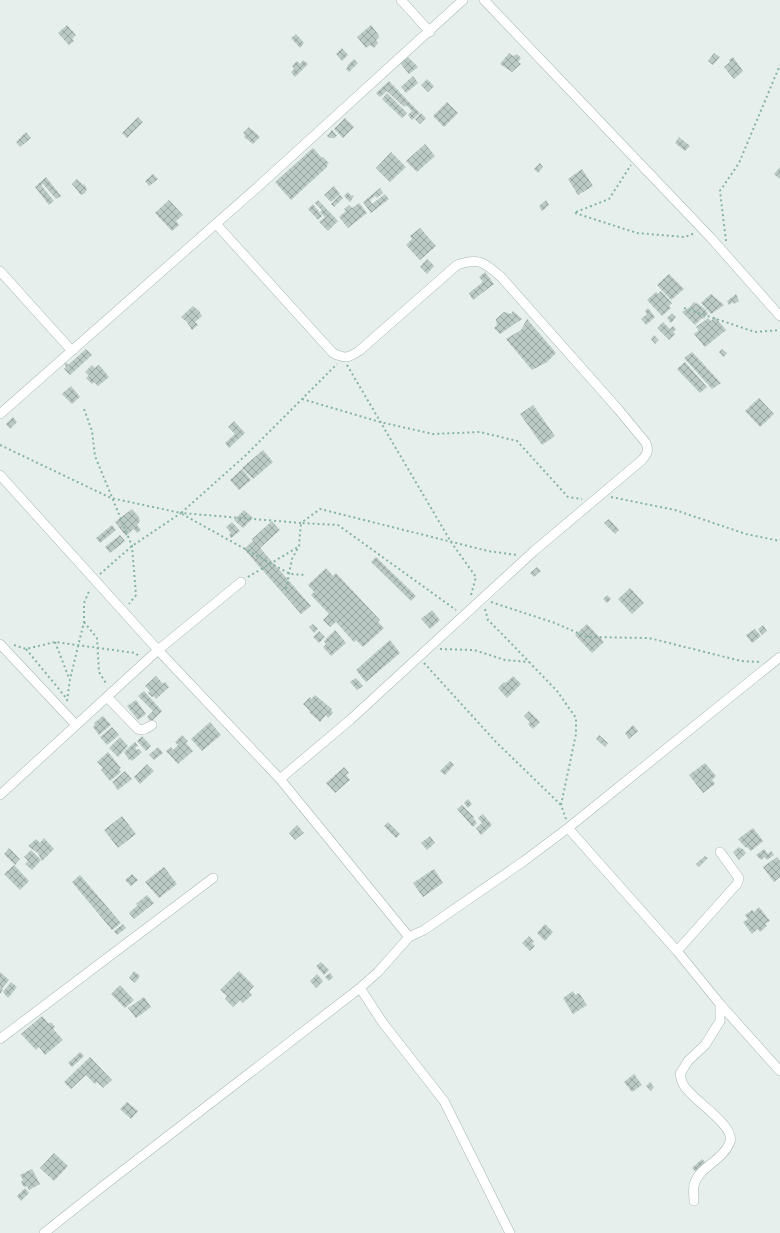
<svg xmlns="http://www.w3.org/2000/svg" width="780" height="1233" viewBox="0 0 780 1233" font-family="Lato,sans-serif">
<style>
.building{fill:url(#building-cross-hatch)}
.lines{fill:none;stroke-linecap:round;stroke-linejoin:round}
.street-casing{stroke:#a8b8b2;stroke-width:10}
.path{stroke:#86b3a5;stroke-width:2;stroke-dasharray:2 3;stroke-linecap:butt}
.street{stroke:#fff;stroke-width:9}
</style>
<defs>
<pattern id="building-cross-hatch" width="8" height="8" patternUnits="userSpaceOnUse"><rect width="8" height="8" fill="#bbcac4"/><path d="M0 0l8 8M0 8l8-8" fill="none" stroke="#98a6a0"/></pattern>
</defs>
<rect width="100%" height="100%" fill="#e6efeb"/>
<path class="building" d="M67,25L76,35L72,39L74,41L69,45L58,33Z
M371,25L378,34L379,37L376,40L378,43L374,48L370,45L366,48L357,37Z
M296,34L304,43L300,48L291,38Z
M342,48L348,55L342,61L336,54Z
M509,53L513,56L517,54L521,58L518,62L521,64L512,72L500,64Z
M714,53L720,57L713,65L708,61Z
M408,57L418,67L409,74L400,63Z
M733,57L743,71L734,79L724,67L730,62L729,60Z
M354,59L358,63L349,72L346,69L348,67L347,66Z
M303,60L308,64L295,77L291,72L294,69L292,66L297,61L300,64Z
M413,76L418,83L406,93L401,87Z
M427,79L434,86L428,92L421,85Z
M389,81L409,102L404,107L387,91L380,97L376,93Z
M387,93L407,113L402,118L382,99Z
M409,102L420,113L412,120L408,115L412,111L406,105Z
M447,102L458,113L444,127L433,116Z
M421,113L426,118L420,124L415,119Z
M138,117L143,122L127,138L122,133Z
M345,118L354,127L343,138L334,129Z
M249,127L260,137L253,144L244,137L245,135L243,133Z
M332,130L337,135L334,138H330L327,136Z
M26,132L31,138L20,147L16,142Z
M679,137L690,146L685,151L675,143Z
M425,144L435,156L417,172L406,161Z
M313,148L322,158L323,157L329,163L327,165V167L291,200L275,182Z
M391,152L406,167L390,182L376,168Z
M540,163L543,167L538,173L534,169Z
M780,167V179L774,174Z
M582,169L593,186L578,195L568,179Z
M153,174L158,179L149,186L145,181Z
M46,177L61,196L56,199L43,184L41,185L54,201L49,205L35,187Z
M77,179L83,185L84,184L87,189L85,193L81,195L72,184Z
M334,186L340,194L331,202L324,195Z
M380,188L383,193L377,198L375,196L370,200L372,204L385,194L389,199L371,213L363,202Z
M348,192L351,196L352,195L354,196L350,202L344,196Z
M340,195L343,198L334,207L331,204Z
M169,200L183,215L176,221L179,225L172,231L155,213Z
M318,200L338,221L328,231L319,222L325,217L320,212L322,210L315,203Z
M546,200L549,205L542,211L539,206Z
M359,203L367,213L348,228L339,217L346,211L344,209L349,205L352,208Z
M313,204L322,216L318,220L308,209Z
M420,228L436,246L420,260L406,245L412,239L410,236Z
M427,259L434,266L427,274L420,267Z
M485,272L494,284L473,300L469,293L483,282L479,277Z
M669,274L684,289L671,300L657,285Z
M661,291L672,303L669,306L671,308L662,316L647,300L656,292L658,294Z
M711,294L724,305L711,314L701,303Z
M736,294L739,301L734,304L733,302L729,305L727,301Z
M694,302L696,304L697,303L706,310V311L708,313L704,319L702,318L695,325L682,312L690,307Z
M193,306L199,311L202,316L195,322L198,325L192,330L187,322L181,317Z
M648,308L655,317L646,325L641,319L647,314L645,311Z
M513,311L522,319L500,334L494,328L497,325L496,319L504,312L511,314Z
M672,313L676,317L671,323L667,318Z
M715,317L726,330L705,347L694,334L699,330L696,327L708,318L711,321Z
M527,319L556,353L547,362L532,370L506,339L521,330Z
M663,322L670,329L673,326L676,329L673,332L675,334L669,340L657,328Z
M654,335L659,340L655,344L651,339Z
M86,349L92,355L70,375L64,369L66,367L64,364L66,362L68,365Z
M722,349L727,353L723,357L719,352Z
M692,352L721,383L712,389L684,358Z
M685,362L707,387L700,393L677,369Z
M92,365L95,368L98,365L100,366L109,377L98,386L94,382L92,384L86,378L89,376L85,372Z
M71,386L80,397L72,404L62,394Z
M759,398L774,414L760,427L745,411Z
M533,405L555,436L542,445L520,414Z
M13,417L17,422L10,429L6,424Z
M234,421L245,433L229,448L225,443L235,434L228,427Z
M263,450L273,462L253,479L242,468Z
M242,469L251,480L239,490L230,480Z
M132,509L138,516L140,521L137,525L141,530L137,533L134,529L126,536L115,522Z
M244,510L253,518L243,528L234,520Z
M609,519L619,530L615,534L604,523Z
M272,521L280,530L260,548L311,606L301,614L244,549L253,541L252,539Z
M232,522L240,531L231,538L229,535L231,533L226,527Z
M112,525L116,530L100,543L96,538Z
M120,535L125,541L110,553L105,547Z
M376,557L416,596L411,601L371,562Z
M537,567L541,571L534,577L530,573Z
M326,568L333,576L336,573L380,620L378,622L384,628L363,647L356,640L354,642L336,622L330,627L323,620L329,614L311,595L314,592L308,585Z
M630,588L644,603L632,614L618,599Z
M607,595L611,599L607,603L603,599Z
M432,610L440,620L430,629L421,619Z
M313,624L318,629L314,633L309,627Z
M587,624L604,642L592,653L575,635Z
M763,625L767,631L762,635L758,629Z
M755,629L761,636L752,643L746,635Z
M335,630L346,643L331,656L323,647L326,644L324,641Z
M319,631L325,637L319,643L313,637Z
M390,640L400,653L366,682L356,670Z
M156,676L163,684L165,682L169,687L156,699L154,696L152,697L148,693L150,691L145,686Z
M513,676L521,684L507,698L498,688L504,682L506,683Z
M356,678L363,686L357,690L350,682Z
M144,691L162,711L151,722L147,717L153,711L138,696Z
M315,695L332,709L331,710L333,713L328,718L326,715L320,722L309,712L310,711L303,704L310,697L311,699Z
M136,700L146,714L138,720L127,706Z
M529,711L540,722L533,729L528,724L530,722L524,716Z
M103,716L111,725L99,735L93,727L95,725L94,723Z
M210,722L221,735L202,751L191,739Z
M633,725L638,731L629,739L625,733Z
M112,727L119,735L107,745L100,737Z
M182,735L188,741L186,743L193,751L178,764L166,751L171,747L173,750L178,745L175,742Z
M599,735L608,743L605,747L596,739Z
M142,736L151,746L146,751L137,741Z
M120,737L128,746L118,757L109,748Z
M135,742L138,746L135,748L137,750L139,749L142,752L132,761L130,759L129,760L124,752Z
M158,747L163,753L154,760L149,755Z
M108,752L121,768L119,769L121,772L110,781L101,770L103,768L97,762Z
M450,761L454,765L445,775L440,771Z
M705,763L716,776L712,780L715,784L703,793L689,775Z
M147,764L154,771L140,784L134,777Z
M344,767L349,773L346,775L350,780L335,793L326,783Z
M125,771L132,779L118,790L112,782Z
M468,799L472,804L468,808L464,803Z
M462,805L474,817L473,818L477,823L473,827L457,809Z
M483,814L492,825L481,835L476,828L482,823L478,818Z
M122,816L136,834L118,848L104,830Z
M388,822L400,834L396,838L384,826Z
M297,825L304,833L295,840L289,833Z
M753,828L763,841L751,851L747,847L746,848L738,839Z
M430,836L435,843L427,850L421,843Z
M44,838L54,849L42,861L38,853L28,846L36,839L40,843Z
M739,847L741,849L742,848L746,853L739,860L733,852Z
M9,848L20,859L15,865L4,854Z
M764,849L768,854L771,851L774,855L767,860L765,857L761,860L756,855Z
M31,850L41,860L32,870L25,864L28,861L24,857Z
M705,856L708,858L699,867L696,864Z
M777,857L780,861V877L774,882L763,867Z
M14,865L29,881L20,890L4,874Z
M164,867L177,884L159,898L145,882Z
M434,869L443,883L423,897L413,883Z
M132,874L138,880L131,886L125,880Z
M80,875L121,923L112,930L72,882Z
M147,895L154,903L134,919L129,913L138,905L136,904Z
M759,907L770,921L765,924L767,926L760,932L758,929L752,934L743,922L748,919L745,915L752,910L754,912Z
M123,924L126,928L117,935L114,931Z
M545,924L553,932L545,941L537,933Z
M529,936L534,942L532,943L535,946L530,951L522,943Z
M321,962L329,970L324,975L316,966Z
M134,971L140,976L135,983L129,978Z
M239,971L254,986L249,992L252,995L243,1003L240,1000L233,1007L225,999L227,996L220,990Z
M0,972L9,980L2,989L3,990L0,994Z
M330,973L333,977L329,981L325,977Z
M317,974L323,981L316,988L310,981Z
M11,982L17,987L8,998L3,992Z
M120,985L134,1000L125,1008L111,994Z
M573,991L575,995L579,993L587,1005L573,1014L563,998Z
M144,997L151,1007L136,1018L128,1008Z
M42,1016L49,1024L51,1022L55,1027L53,1029L63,1040L45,1055L39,1047L36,1050L21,1034Z
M80,1052L84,1056L72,1067L68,1063Z
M90,1057L112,1080L103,1088L97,1082L95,1084L86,1075L71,1089L64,1082Z
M634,1074L642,1085L632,1092L624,1082Z
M650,1082L654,1087L651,1091L646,1086Z
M127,1102L138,1111L131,1119L120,1109Z
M54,1153L68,1166L54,1181L40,1168Z
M702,1159L708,1165L698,1174L692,1168Z
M32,1169L40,1184L29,1190L27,1186L24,1187L21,1182L23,1180L20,1175Z
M25,1188L29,1193L21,1201L17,1196Z"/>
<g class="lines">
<defs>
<path id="street" d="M401,0L430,32
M484,0L711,238L780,316
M216,224L333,353C345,359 348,358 359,351L457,265C480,257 485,263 502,278L618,409L646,443C649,451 647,454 642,460L534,551L350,720L280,779
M0,271L72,351
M0,414L261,184L463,0
M0,475L158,650L280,779L409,937
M0,644L76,725
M107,697L138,729C143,731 147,728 152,725
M0,795L158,650L241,582
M568,828L677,951L720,1004L780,1071
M677,951L737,884L739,878L720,852
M0,1039L213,878
M694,1201C694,1196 693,1190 694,1185C699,1166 723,1161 730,1142C736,1125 689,1098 683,1084C681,1081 681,1077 680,1074L688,1061L705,1045L720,1021V1004
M44,1233L107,1183L360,988
M510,1233L444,1101L383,1023L360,988L378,972L409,937L424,930L524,861L568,828L780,657"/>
</defs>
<use href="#street" class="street-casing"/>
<path class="path" d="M576,212L609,199L631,165
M575,213L637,233L685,237L695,233
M726,241L720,191L739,163L780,65
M684,308L755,332L780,330
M347,365L451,542L476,577L471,595
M302,399L380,422L433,434L480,432L517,441L568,497L582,499
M84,409L92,431L95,456L132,546L136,595L129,604
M0,445L111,498L181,513L246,455L337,364
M611,497L675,510L746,534L780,541
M182,514L290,574L306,575
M100,574L132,546L181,513L301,523L320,509L488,551L517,555
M248,577L298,547
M286,589L292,559L299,546L301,523L338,525L456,610
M491,602L555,623L587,637L649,638L741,661L760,662
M485,609L488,620L505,637L557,691L576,718V734L561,805L566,819
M84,622L97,638L99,672L107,685
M55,642L69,678
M14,645L26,649L55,642L135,653L139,656
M26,649L67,699
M440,649L474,650L505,660L529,662
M424,663L496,742L561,805
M67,701L70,679L84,622V603L90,589"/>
<use href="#street" class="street"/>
</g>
</svg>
